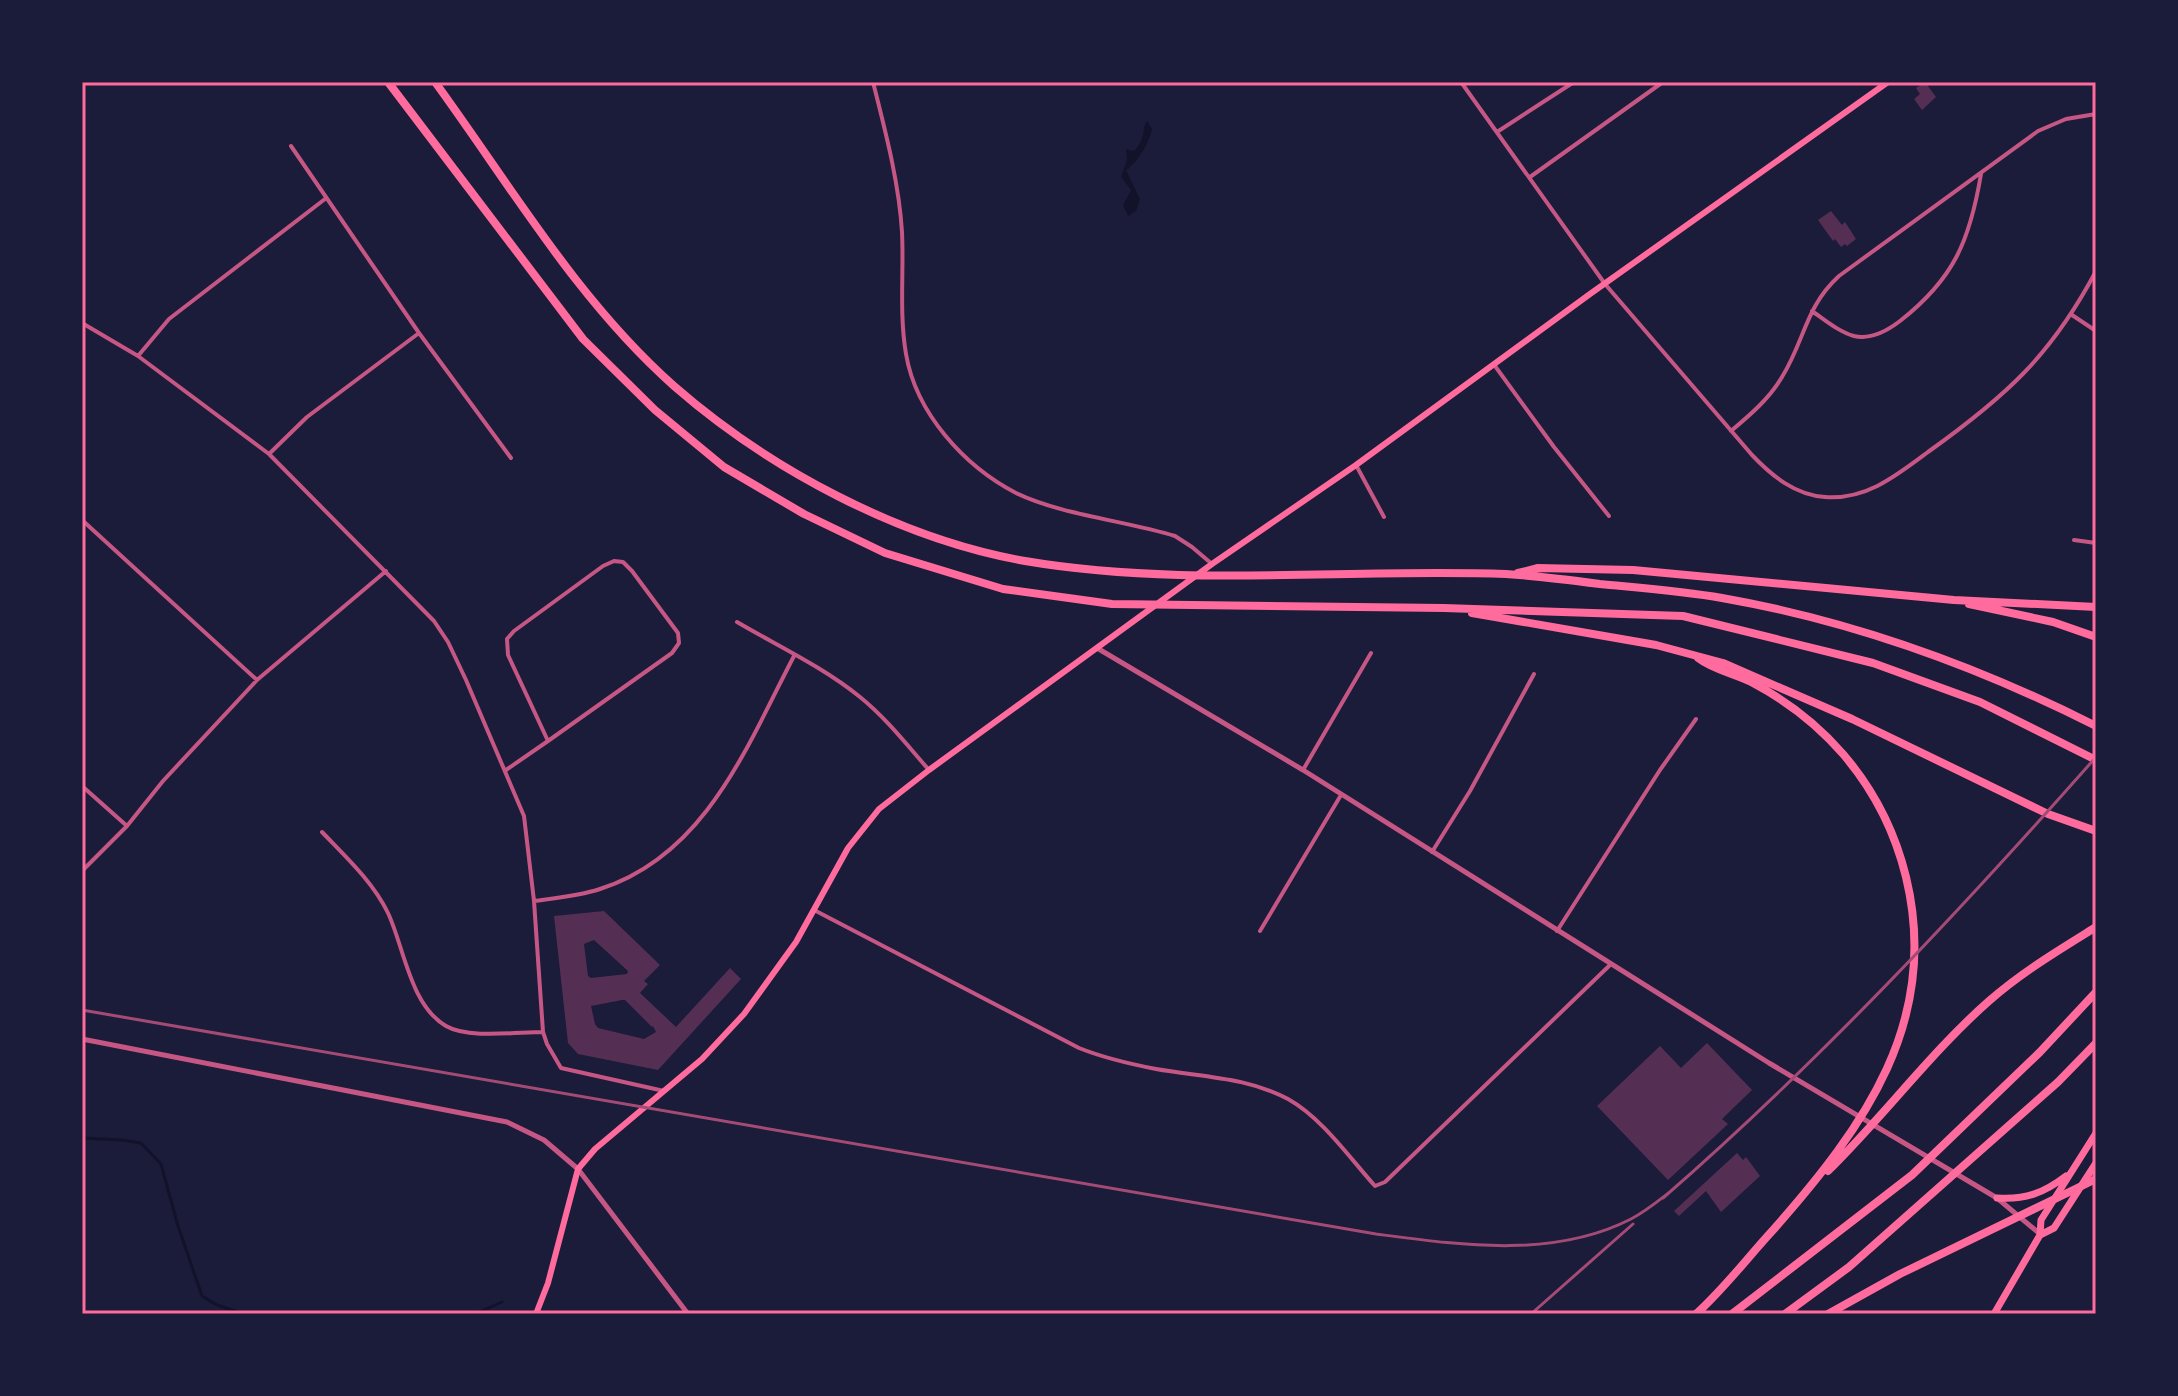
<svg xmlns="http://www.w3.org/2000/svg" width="2178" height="1396" viewBox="0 0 2178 1396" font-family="Manrope,sans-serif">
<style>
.water{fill:#12122b}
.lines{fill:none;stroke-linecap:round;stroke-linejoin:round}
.stream{stroke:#12122b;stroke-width:3}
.building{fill:#542f53;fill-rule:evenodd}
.minor{stroke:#c65784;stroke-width:4}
.tertiary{stroke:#c65784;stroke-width:5}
.secondary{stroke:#ff6b9d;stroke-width:6}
.primary{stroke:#ff6b9d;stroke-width:7}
.motorway{stroke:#ff6b9d;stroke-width:8}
.rail{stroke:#a44b75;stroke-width:3}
.neatline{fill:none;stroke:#ff6b9d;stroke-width:3}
</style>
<rect width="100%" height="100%" fill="#1b1b3a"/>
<path class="water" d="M1147,121L1152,129C1149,143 1138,162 1126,170L1140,199L1136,211L1128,216L1123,205L1131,190L1121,177L1127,160L1126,149L1134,151C1147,137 1141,130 1147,121Z"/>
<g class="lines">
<path class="stream" d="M82,1138L122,1140L141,1143L161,1164L178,1226L202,1296L217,1305L244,1314
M475,1314L502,1302"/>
</g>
<path class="building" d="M1925,82L1936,97L1922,110L1914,99L1920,94L1916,88Z
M1831,211L1842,225L1845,222L1856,239L1847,246L1845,244L1841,247L1835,239L1833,241L1818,220Z
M604,911L660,965L644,981L648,984L640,993L676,1027L730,968L741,979L658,1070L578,1054L568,1043L554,916ZM594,940L628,971L627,974L591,978L588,976L584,944ZM622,1000H625L652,1027L653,1026L656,1032L644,1039L598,1028L595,1024L591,1006Z
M1707,1043L1752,1090L1722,1119L1728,1124L1668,1180L1597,1106L1660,1046L1681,1068Z
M1737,1153L1743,1160L1746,1157L1760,1176L1721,1212L1706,1191L1679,1216L1674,1211Z"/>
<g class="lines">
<path class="minor" d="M873,82C885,130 899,182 902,232C904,272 899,313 906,354C916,413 964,466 1016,493C1062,515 1126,521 1175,536L1192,547L1212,564
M1461,82L1605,284L1752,455C1772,476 1795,495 1825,497C1866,500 1896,476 1928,452C2005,397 2051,356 2096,271
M1497,132L1574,82
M291,146L419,333L511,458
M1530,177L1663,82
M1812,311C1825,320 1839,332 1854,336C1871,340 1887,331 1900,321C1954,279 1970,240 1981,174
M2072,315L2096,331
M82,323L138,356L269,454L434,621L448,642L466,680L524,816L534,901L543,1032L547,1044L561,1068L664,1091
M138,356L169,319L325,199
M1495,366L1554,447L1609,516
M1731,431C1750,415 1769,399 1782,377C1805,340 1805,307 1839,276L2038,131L2066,119L2096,114
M269,454L307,417L419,333
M1356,465L1384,517
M82,520L257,680
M2074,540L2096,543
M614,561L623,562L632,571L678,633L679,643L672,653L548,741L508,655L507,639L514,631L603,566Z
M737,622C778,646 823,667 860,697C886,718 907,745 929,770
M506,770L548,741
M1303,770L1371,653
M82,786L127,826
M322,832C346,857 373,882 388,913C404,947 410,1005 446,1026C468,1039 517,1032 543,1032
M1432,852L1470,791L1534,674
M82,871L127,826L163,781L257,680L386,571
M534,901C556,898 579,896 600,889C706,855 747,746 794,656
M814,910L1079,1048C1104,1058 1130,1064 1156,1069C1201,1077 1247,1077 1288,1099C1322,1118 1349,1157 1375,1186L1385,1182L1610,965
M1260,931L1341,795
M1557,931L1660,770L1696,719"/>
<path class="tertiary" d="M1097,648L1303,770L1769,1063L1997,1198L2040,1234
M82,1039L507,1122L544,1140L578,1169L688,1314"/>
<path class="secondary" d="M536,1314L548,1283L578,1169L595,1149L702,1059L744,1014L796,942L848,848L879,809L929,770L1212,564L1356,465L1590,294L1888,82"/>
<path class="primary" d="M1997,1198C2025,1200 2044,1193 2066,1176
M2040,1235L2054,1228L2096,1163
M1994,1314L2040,1235L2041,1220L2096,1133"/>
<path class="motorway" d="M388,82L583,339L655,410L724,467L804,514L885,553L1003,589L1112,604L1444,608L1683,616L1873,663L1980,702L2096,760
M435,82C511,186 577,300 674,386C769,469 900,539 1025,561C1184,588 1346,568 1506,574C1538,576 1569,580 1600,584C1641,588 1682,591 1722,598C1853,621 1977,666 2096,726
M1518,573L1538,568L1633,570L1954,600L2096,607
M1969,604L2053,622L2096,637
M1472,613L1656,645L1723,663L1852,719L2048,814L2096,831
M1828,1171C1884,1116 1931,1052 1989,1001C2022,972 2059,950 2096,927
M1696,1314C1724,1289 1748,1257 1774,1229C1864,1127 1941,1021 1906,877C1895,832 1873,789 1843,754C1818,725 1787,701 1753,683C1736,674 1713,670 1698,658
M1732,1314L1912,1175L2040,1052L2096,992
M1785,1314L1849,1267L2058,1082L2096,1043
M1828,1314L1900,1274L2096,1179"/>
<path class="rail" d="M82,1010L1376,1234C1460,1245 1553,1259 1631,1219C1646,1211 1658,1201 1671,1191
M1663,1198C1818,1063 1960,911 2096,757
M1531,1314L1633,1224"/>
</g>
<rect width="2178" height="1396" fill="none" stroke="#1b1b3a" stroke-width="168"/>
<rect x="84" y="84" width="2010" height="1228" class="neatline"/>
</svg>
